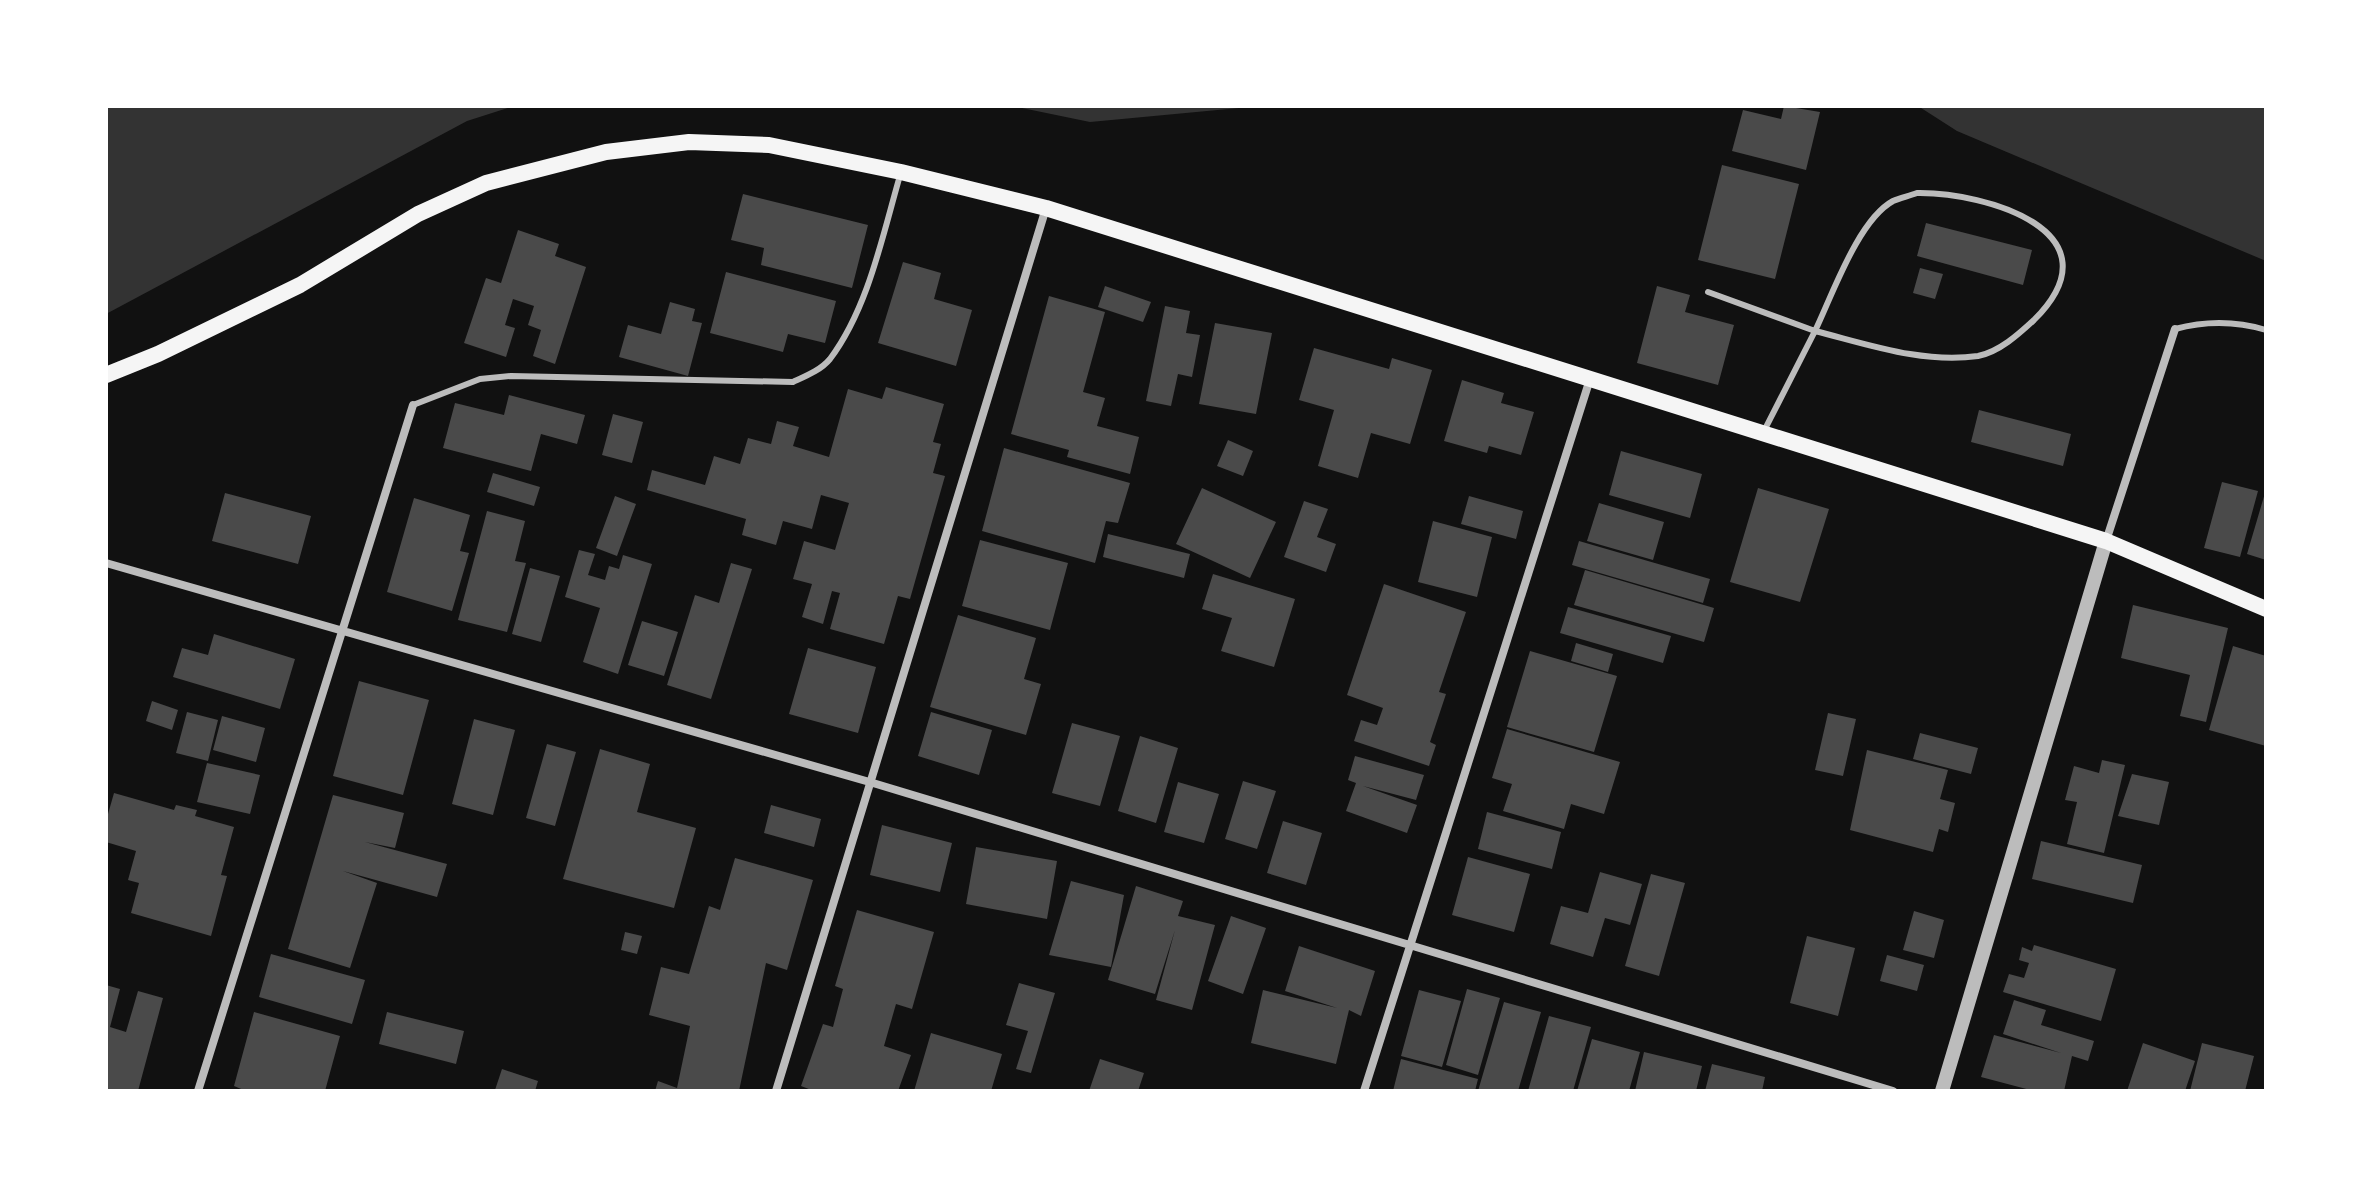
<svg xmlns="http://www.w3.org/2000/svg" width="2372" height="1197" viewBox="0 0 2372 1197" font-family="'PT Sans Narrow',sans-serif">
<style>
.water{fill:#333}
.building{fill:#4a4a4a}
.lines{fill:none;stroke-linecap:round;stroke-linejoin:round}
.service{stroke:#bcbcbc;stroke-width:6}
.minor{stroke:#bcbcbc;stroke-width:8}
.tertiary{stroke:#bcbcbc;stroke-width:14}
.secondary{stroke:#f5f5f5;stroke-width:16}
</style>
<rect width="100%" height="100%" fill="#111"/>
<path class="water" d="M106,106H514L467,121L106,314Z
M1012,106H1260L1090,122Z
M1918,106H2266V261L1957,131Z"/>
<path class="building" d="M1784,106L1820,112L1806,170L1732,151L1743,110L1781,119Z
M1722,165L1799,184L1775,279L1698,260Z
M743,194L868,225L852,288L761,265L764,248L731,240Z
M1926,223L2032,250L2023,285L1917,256Z
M518,230L559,244L555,256L586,267L555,364L533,356L541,330L528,325L534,306L513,299L505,325L515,328L506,357L464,343L486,278L501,283Z
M903,262L941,273L934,299L972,310L956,366L878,343Z
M1920,268L1943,274L1935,299L1913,293Z
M726,272L836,301L825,343L788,334L783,352L710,333Z
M1105,286L1151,302L1143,322L1098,307Z
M1657,286L1690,295L1685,312L1734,325L1718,385L1637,363Z
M1049,296L1105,312L1083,392L1105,398L1097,426L1139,437L1130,474L1067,457L1069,450L1011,434Z
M670,302L695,309L692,321L702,323L688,376L619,357L628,325L661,334Z
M1165,306L1190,311L1186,333L1200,335L1192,377L1178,374L1171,406L1146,401Z
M1215,323L1272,333L1256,414L1199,404Z
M1314,348L1389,369L1392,358L1432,370L1410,444L1371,433L1358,478L1318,466L1334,410L1299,400Z
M1462,380L1504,393L1501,403L1534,412L1521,455L1489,446L1487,453L1444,441Z
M886,387L944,404L933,442L941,444L933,473L945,476L910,599L898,596L884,644L830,629L840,593L832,591L823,624L802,617L812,584L793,579L804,541L835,550L849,503L821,495L812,529L783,521L776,545L742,535L746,519L647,490L652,470L705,485L714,456L740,464L748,438L771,444L777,421L799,427L793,446L829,457L848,389L882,399Z
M509,395L585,415L577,444L541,434L531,471L443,448L455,403L504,415Z
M1979,410L2071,434L2063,466L1971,442Z
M613,414L643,422L632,463L602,455Z
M1228,440L1253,451L1243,476L1217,466Z
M1004,448L1130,483L1118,523L1106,521L1095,563L982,531Z
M1621,451L1702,474L1690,518L1609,495Z
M493,473L540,487L534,506L487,492Z
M2222,482L2258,491L2240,557L2204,548Z
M1202,488L1276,522L1250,578L1176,544Z
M1758,488L1829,509L1800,602L1730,582Z
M225,493L311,516L298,564L212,541Z
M2265,493L2266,494V560L2247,554Z
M615,496L636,504L617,556L596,548Z
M1469,496L1523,511L1516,539L1461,524Z
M414,498L470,515L460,551L469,553L452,611L387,592Z
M1304,501L1328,509L1317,537L1336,544L1326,572L1284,557Z
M1599,503L1664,522L1653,560L1587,541Z
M487,511L525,521L515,561L526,563L507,632L458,620Z
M1433,521L1492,537L1477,597L1418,582Z
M1108,534L1190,554L1184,578L1103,557Z
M980,540L1068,563L1050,630L962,606Z
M1579,541L1710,579L1703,603L1572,565Z
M579,550L595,554L588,575L605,580L609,566L619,569L623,555L652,564L618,674L583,662L600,608L565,597Z
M731,563L752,569L711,699L667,685L695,595L719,603Z
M530,568L560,576L541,642L512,634Z
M1585,570L1714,608L1704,642L1574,605Z
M1213,574L1295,599L1274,667L1221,651L1232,618L1202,609Z
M1384,584L1466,612L1439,692L1446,694L1430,742L1436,745L1429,766L1354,741L1361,720L1377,725L1383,708L1347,695Z
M2133,605L2228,628L2206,722L2180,716L2190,675L2121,658Z
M1568,607L1671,636L1663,663L1560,633Z
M958,615L1036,638L1024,679L1041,684L1026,735L930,707Z
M642,621L678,632L664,676L628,665Z
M214,634L295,659L280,709L173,677L182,648L208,655Z
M1576,643L1613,654L1608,672L1571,661Z
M2233,646L2266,656V746L2209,730Z
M808,648L876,667L858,733L789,714Z
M1530,651L1617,676L1594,752L1507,727Z
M359,681L429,700L403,795L333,776Z
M152,701L178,710L172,730L146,721Z
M187,712L218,720L208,761L176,753Z
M931,712L992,730L979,775L918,756Z
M1828,713L1856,719L1843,776L1815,770Z
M222,716L265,728L256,762L213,750Z
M474,719L515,730L493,815L452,804Z
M1072,723L1120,736L1100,806L1052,793Z
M1507,729L1620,762L1604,814L1571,804L1564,829L1503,811L1512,784L1492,778Z
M1920,733L1978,748L1971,774L1913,759Z
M1140,736L1178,748L1156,823L1118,811Z
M547,744L576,752L555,826L526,818Z
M600,749L650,764L637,812L696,828L674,908L563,879Z
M1867,750L1948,770L1940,799L1955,803L1948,832L1939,829L1933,852L1850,830Z
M1355,756L1424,775L1416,800L1363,786L1417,805L1407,833L1346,811L1356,783L1348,780Z
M2102,760L2125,765L2104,853L2067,844L2077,802L2065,800L2074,766L2099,773Z
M207,763L260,775L250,814L197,802Z
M2132,774L2169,782L2159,825L2118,816Z
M1243,781L1276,791L1257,849L1225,839Z
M1178,782L1219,794L1204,843L1164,832Z
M114,793L174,810L176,805L197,810L195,816L234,827L221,875L227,876L211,936L131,913L139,883L128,880L136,851L106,842V821Z
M333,795L404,813L395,848L365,842L447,864L437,897L343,871L377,883L350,968L288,949Z
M771,805L821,819L814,847L764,833Z
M1487,812L1561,832L1552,869L1478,849Z
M1283,821L1322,833L1306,885L1267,873Z
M882,825L952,843L940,892L870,875Z
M2041,841L2142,865L2133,903L2032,879Z
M976,847L1057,861L1047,919L966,904Z
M1468,857L1530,874L1514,932L1452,915Z
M735,858L813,880L787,970L766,963L739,1091H655L658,1081L677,1088L690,1026L649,1015L661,967L689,974L709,906L720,910Z
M1600,872L1642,884L1630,925L1605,918L1593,957L1550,944L1561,906L1588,913Z
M1651,874L1685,883L1659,976L1625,966Z
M1071,881L1124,895L1111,967L1049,955Z
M1136,886L1183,901L1178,916L1215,925L1192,1010L1156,1000L1175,930L1155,994L1108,980Z
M857,910L934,932L912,1009L896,1004L884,1046L911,1055L898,1091H814L801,1086L823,1024L833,1027L843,989L835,986Z
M1914,911L1944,920L1934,958L1903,950Z
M1231,916L1266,928L1243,994L1208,981Z
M625,932L642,936L637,954L621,950Z
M1807,936L1855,948L1838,1016L1790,1003Z
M2034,945L2116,969L2101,1021L2003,992L2009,974L2024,978L2029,963L2019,960L2022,947L2032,951Z
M1299,946L1375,971L1361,1016L1349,1010L1336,1064L1251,1043L1263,990L1337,1008L1285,991Z
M271,954L365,980L352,1024L259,997Z
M1887,955L1924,965L1917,991L1880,981Z
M1019,983L1055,993L1031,1073L1016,1069L1028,1031L1006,1025Z
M106,985L120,989L110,1027L126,1032L138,991L163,998L138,1091H106Z
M1467,989L1500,998L1478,1075L1446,1065Z
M1419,990L1461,1001L1442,1067L1401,1056Z
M2014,1000L2046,1010L2041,1025L2094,1041L2088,1061L2072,1056L2064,1091H2034L1981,1077L1994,1035L2061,1053L2003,1034Z
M1504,1002L1541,1012L1518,1091H1478Z
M254,1012L340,1036L325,1091H246L234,1086Z
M387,1012L464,1031L456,1064L379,1044Z
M1549,1016L1591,1027L1573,1091H1528Z
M931,1033L1002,1054L991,1091H914Z
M1592,1039L1640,1052L1629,1091H1577Z
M2143,1043L2195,1061L2185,1091H2127Z
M2202,1043L2254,1056L2245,1091H2190Z
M1644,1052L1702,1066L1696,1091H1635Z
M1100,1059L1144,1073L1138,1091H1089Z
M1401,1059L1478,1079L1475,1091H1393Z
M1712,1064L1765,1077L1762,1091H1705Z
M502,1069L538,1081L535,1091L495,1090Z"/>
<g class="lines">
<path class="service" d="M1917,193C1986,192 2122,232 2034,320C2019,334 1999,352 1978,356C1923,364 1867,344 1815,331C1832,296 1858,220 1893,201C1900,198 1909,196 1917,193Z
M1708,292L1815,331L1764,431
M2175,329C2205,321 2236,321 2266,330
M413,405L480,379L511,376L793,382C806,376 821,370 830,359C869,307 883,233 901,172"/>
<path class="minor" d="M2106,541L2175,329
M106,563L873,783L1893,1091
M198,1091L413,405
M776,1091L1046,208
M1364,1091L1590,379"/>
<path class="tertiary" d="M1942,1091L2106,541"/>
<path class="secondary" d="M106,375L158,354L300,285L418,214L486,183L606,152L689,142L769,145L901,172L1046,208L2106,541L2266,609"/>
</g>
<rect width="2372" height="1197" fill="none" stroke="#ffffff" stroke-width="216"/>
</svg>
